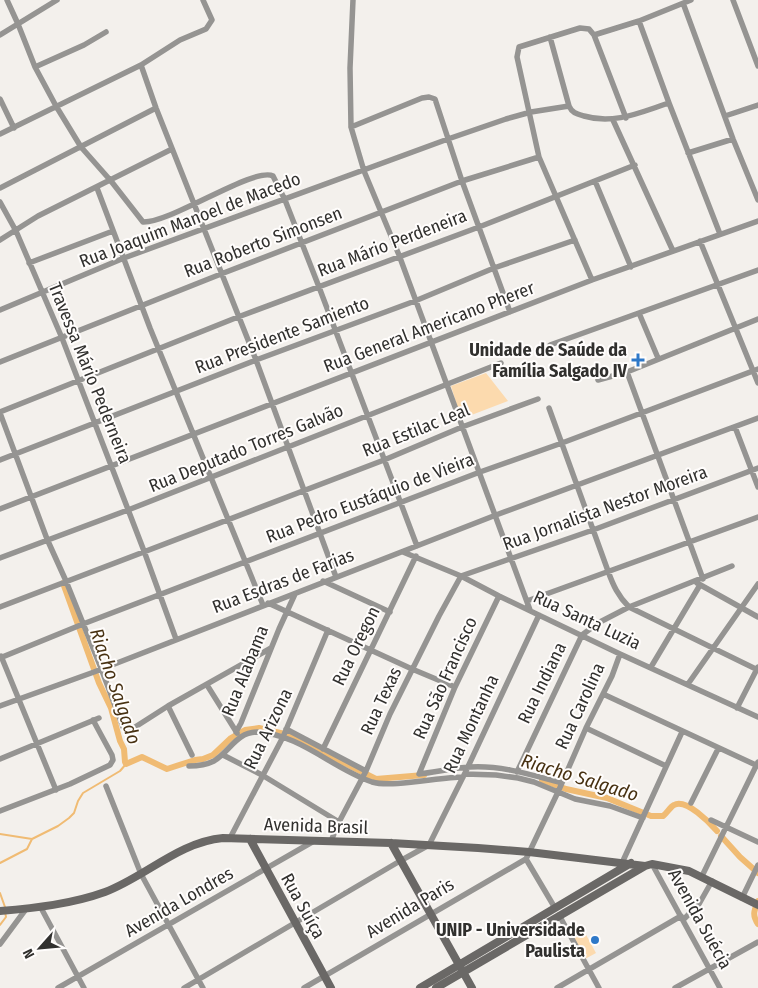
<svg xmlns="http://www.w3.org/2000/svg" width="758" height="988" viewBox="0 0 758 988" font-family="'Fira Sans Condensed',sans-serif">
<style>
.green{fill:#fcdaae}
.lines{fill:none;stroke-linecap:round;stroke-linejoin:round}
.stream{stroke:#f0bb73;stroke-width:2}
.canal{stroke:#f0bb73;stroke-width:6}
.street{stroke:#959492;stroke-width:5.5}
.secondary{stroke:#6a6866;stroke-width:8}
.poi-dot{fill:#2e78c8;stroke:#fffdfc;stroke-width:2}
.labels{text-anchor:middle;stroke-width:4;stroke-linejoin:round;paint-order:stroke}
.street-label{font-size:18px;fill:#31302e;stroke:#fffdfc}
.poi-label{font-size:18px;font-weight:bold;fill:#31302e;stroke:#fffdfc;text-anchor:end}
.water-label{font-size:19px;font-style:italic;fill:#473112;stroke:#fffdfc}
</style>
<rect width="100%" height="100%" fill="#f3f0ec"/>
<path class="green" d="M486,373L508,401L461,419L451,386Z
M584,931L596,953L585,959L573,937Z"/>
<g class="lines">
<path class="stream" d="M0,834L32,839
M0,863L27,849L32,839L58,826L69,818L74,813L78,801L83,793L120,771L126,764
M0,893L5,907
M0,925L6,917L5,912"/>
<path class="canal" d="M63,583L99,683L111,708L120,741L124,749L125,762L126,764L142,757L167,769L173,767L195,760L203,759L213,755L231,738L245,730L259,728L289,735L376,779L424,775
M542,780L566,789L607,798L651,816H663C667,813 670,807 674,805C686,798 710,823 717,831
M721,836L740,857L758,873
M758,901C754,911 752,915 758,924"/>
<path class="street" d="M7,0L18,24L35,67L56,106L81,147L111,181L143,222C171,223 255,166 273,176L285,200L319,287L417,546
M353,0L350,68L351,127L364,171L399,255L530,610
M733,0L758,66
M683,3L733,139L758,200
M639,21L669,103L720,234
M0,35L57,0
M594,35L639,21L691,0
M550,37L569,106C572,113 577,114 584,116C614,125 641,112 669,103
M141,65L156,108L256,360L336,577
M35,67L84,45L106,32
M0,99L14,128
M725,116L758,105
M613,120L673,251
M351,127L422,98L429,97L435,99L462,181L510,312
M0,134L141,65L180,40L206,29L212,20L203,0
M688,153L733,139
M595,181L631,267
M0,188L156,108
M97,188L150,328L263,605
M0,202L16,231L62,338L144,551L176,639
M0,240L38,216L172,149
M700,241L758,383
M29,263L113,231
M592,280L539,157L517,57L519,47L580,28L589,29L594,35L626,118
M0,310L124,258L448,139L506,119L531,112L569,106
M639,313L658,358
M550,345L758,270
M0,362L221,274L462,181L539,157
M627,372L703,579
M598,380L627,372L758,319
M549,408L608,571C613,585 618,596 629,607L758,670
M0,412L238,317L479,227L635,165
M0,413L47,539L66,581L101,668L123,727L126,729H132L168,706L271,648
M735,427L758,487
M0,460L256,360L415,301L494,268L575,240
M0,509L592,280L758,221
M403,552L461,576L499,596L620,654L758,717
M0,558L128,510L501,363
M323,581L390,612
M697,583L758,617
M499,596L455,687L419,774C436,772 453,768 470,767C501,765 532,775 562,783
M527,601L758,517
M268,603L412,669L455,687
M0,607L384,460L462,427L538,399
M1,656L56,790
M0,658L83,624L480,472L562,443L758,369
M651,667L700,585
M688,684L758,584
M207,685L237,733
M603,694L758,766
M0,706L94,672L496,515L758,418
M168,706L192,755
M737,708L758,667
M586,728L666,766
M286,729L366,771
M236,732L241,723L279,629L295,594
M323,749L416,556
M223,755L262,775L339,822
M0,759L99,718
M189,766C198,766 206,765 214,761C230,751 237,732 257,732C300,734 333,769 372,782C392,788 440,777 463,777
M517,772L582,635L598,623L629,607L732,566
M465,774L496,775L518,778L534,782L575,799L610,806L643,818
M106,786L141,874L203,988
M691,803L718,749
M0,811L70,784L110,765L113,760L112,755L93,720
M711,820L758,842
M230,838L283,737L328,630
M331,841L339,822L366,771L390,714L439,616L461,576L593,530L758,468
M526,859L555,908
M622,863L682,732
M652,864L720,988
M702,876L758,762
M742,898L758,865
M40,906L84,988
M559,915L599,988
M683,920L699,904L712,881
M0,944L26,909
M58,988L314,841
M184,988L400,861L429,845L465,773L539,615
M304,988L526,859L558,792L586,728L612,676L620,654
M557,988L681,916
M675,988L758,942"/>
<path class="secondary" d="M250,839L331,988
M391,843L472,988
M0,911C35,908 72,904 105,892C145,877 179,842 223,838L391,843L478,848L529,852L645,866
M420,988L631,863
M436,988L645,866L652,864L689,871L758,905"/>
</g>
<g class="poi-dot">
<path d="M635.5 352.5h5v5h5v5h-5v5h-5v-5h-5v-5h5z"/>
<circle cx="595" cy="940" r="5"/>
</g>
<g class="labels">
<g class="street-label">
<text transform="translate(190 220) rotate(-21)" y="6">Rua Joaquim Manoel de Macedo</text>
<text transform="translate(263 242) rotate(-21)" y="6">Rua Roberto Simonsen</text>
<text transform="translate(392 243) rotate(-21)" y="6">Rua Mário Perdeneira</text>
<text transform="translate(429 327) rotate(-21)" y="6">Rua General Americano Pherer</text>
<text transform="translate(282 335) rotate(-21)" y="6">Rua Presidente Samiento</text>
<text transform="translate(90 373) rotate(68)" y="6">Travessa Mário Pederneira</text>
<text transform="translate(416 430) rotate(-22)" y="6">Rua Estilac Leal</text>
<text transform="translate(246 448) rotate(-22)" y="6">Rua Deputado Torres Galvão</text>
<text transform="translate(370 498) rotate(-21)" y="6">Rua Pedro Eustáquio de Vieira</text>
<text transform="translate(605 508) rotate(-20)" y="6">Rua Jornalista Nestor Moreira</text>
<text transform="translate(283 581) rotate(-21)" y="6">Rua Esdras de Farias</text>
<text transform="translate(587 620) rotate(25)" y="6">Rua Santa Luzia</text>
<text transform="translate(356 646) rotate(-64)" y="6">Rua Oregon</text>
<text transform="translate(245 671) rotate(-68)" y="6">Rua Alabama</text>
<text transform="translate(445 678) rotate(-66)" y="6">Rua São Francisco</text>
<text transform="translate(542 683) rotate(-64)" y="6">Rua Indiana</text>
<text transform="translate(381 701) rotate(-65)" y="6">Rua Texas</text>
<text transform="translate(580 706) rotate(-65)" y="6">Rua Carolina</text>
<text transform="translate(471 724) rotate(-65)" y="6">Rua Montanha</text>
<text transform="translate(268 729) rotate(-64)" y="6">Rua Arizona</text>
<text transform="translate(316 826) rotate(2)" y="6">Avenida Brasil</text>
<text transform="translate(179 902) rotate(-30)" y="6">Avenida Londres</text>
<text transform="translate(303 906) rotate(61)" y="6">Rua Suíça</text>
<text transform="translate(410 908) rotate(-31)" y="6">Avenida Paris</text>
<text transform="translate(700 919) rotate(61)" y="6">Avenida Suécia</text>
</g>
<g class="poi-label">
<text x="627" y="356">Unidade de Saúde da<tspan x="627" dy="21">Família Salgado IV</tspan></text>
<text x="585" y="936">UNIP - Universidade<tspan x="585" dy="21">Paulista</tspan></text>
</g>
<g class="water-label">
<text transform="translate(116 686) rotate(71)" y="7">Riacho Salgado</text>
<text transform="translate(580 777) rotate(17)" y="7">Riacho Salgado</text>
</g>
</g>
<g transform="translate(40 948) rotate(243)" stroke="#fffdfc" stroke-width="4" paint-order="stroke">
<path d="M0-4L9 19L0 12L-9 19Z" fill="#31302e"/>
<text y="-8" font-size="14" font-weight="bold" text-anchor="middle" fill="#31302e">N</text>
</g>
</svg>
